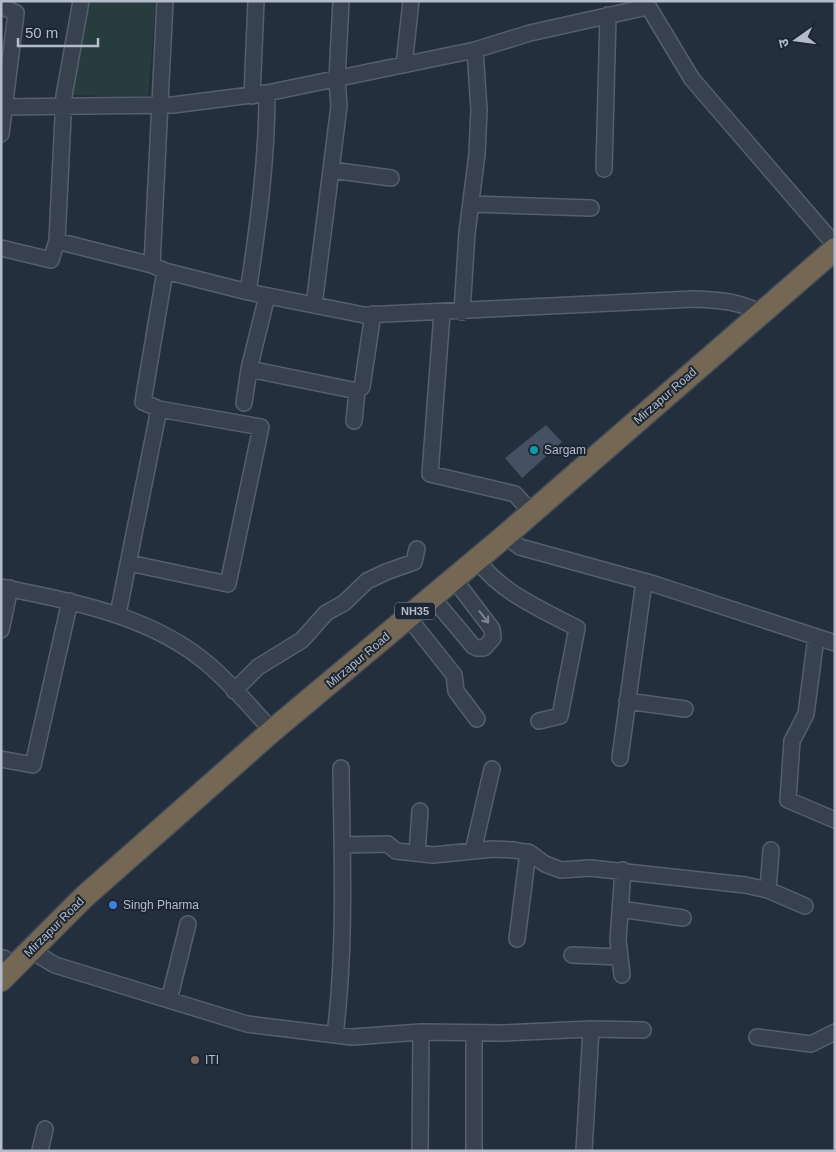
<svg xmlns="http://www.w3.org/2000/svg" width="836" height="1152" viewBox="0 0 836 1152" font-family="Arial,'Noto Sans Devanagari',sans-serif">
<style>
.green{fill:#263c3f}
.building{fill:#455162}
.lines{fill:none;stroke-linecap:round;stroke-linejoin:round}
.minor-casing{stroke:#565f6c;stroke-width:18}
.highway-casing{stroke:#434c59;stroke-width:25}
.minor{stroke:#38414e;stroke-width:15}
.highway{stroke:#746855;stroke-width:22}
.oneway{stroke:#7c8592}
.culture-dot{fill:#0f9aa8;stroke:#1d2633;stroke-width:2}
.shop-dot{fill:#3f7fe0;stroke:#1d2633;stroke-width:2}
.education-dot{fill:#8d6e63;stroke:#1d2633;stroke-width:2}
.labels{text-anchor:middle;stroke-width:4;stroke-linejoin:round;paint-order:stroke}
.shield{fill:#1d2633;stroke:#878f9c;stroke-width:1}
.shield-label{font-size:11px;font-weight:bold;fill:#b4bcc9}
.street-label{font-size:12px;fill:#b4bcc9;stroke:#1d2633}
.poi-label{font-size:12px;fill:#b4bcc9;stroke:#1d2633;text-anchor:start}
</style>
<rect width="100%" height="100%" fill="#242f3e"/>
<path class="green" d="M87,1H156L148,97L71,95Z"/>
<path class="building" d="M546,425L562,442L522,478L505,458Z"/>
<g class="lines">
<defs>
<path id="minor" d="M165,1L152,265L165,271L248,292L364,315L694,299C719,300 739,301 761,313
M645,1L692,79L835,245
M1,6L16,13L1,134
M404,65L411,1
M252,96L256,1
M1,107L173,105L267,93L475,50L530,33L647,7
M604,169L608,15
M331,170L391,178
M471,204L591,208
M57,241L152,265
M1,248L51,260L57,241L64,96L81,1
M248,292C258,226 267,161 267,93
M267,296L249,369L357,391L362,387L373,314
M314,305L339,106L337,79L341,1
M462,312L467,233L477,154L479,110L475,50
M442,313L430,474L515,494L531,512
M244,403L249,369
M354,421L357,391
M505,536L520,547L654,584L835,643
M477,560C502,593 540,609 577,628L560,716L539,721
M129,563L228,584L261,427L159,409L143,402L165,271
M1,587C73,602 151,615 209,665C232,685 253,709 272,731
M432,597L473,646L477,648H484L493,638L492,629L454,579
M118,614L159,409
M408,617L454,675L456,691L477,719
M1,630L10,588
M816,637L806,714L792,741L788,800L835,820
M234,691L258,667L302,640L326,613L344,603L367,581L386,572L414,562L417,549
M627,701L685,709
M620,758L644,581
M1,759L33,765L70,601
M342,845L388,844L396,851L433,855L493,849L514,850L530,853L545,864L561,870L590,868L745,885L768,890L805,906
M473,851L492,769
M417,853L420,811
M768,890L771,850
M620,909L683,918
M517,939L528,852
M30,950L55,965L247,1024L352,1037L421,1032L503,1033L591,1029L643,1030
M572,955L620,957
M1,958H4
M622,975L618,940L623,870
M169,1000L188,924
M474,1033V1151
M335,1035C346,946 342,858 341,768
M757,1037L811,1044L835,1032
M40,1151L45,1129
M420,1151L421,1032
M584,1151L591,1029"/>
<path id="highway" d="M1,980L84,897L272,731L505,536L835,249"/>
</defs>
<use href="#minor" class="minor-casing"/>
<use href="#highway" class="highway-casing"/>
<use href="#minor" class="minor"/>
<use href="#highway" class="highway"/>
</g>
<defs><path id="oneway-shaft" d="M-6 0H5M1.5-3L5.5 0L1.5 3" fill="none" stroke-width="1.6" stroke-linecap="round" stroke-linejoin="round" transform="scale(1.25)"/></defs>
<use class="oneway" href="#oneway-shaft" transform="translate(484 617) rotate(52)"/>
<circle class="culture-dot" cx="534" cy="450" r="5"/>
<circle class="shop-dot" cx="113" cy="905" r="5"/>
<circle class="education-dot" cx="195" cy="1060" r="5"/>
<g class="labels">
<rect class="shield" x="395" y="602.5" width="40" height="17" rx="4"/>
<g class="shield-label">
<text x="415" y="615">NH35</text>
</g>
<g class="street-label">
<text transform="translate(665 396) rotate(-41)" y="4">Mirzapur Road</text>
<text transform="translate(358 660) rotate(-40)" y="4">Mirzapur Road</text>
<text transform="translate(54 927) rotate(-45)" y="4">Mirzapur Road</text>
</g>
<g class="poi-label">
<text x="544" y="454">Sargam</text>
<text x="123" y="909">Singh Pharma</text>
<text x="205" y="1064">ITI</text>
</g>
</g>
<rect width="836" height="1152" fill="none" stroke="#b4bcc9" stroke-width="5"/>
<g transform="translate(796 40) rotate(256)" stroke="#1d2633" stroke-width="4" paint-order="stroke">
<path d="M0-4L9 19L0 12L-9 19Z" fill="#b4bcc9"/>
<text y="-8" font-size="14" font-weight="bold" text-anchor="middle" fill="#b4bcc9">उ</text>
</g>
<path d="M18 38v8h80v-8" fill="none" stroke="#b4bcc9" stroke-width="2.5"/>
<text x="25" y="38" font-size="15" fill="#b4bcc9" stroke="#1d2633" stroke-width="4" paint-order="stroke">50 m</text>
</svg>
